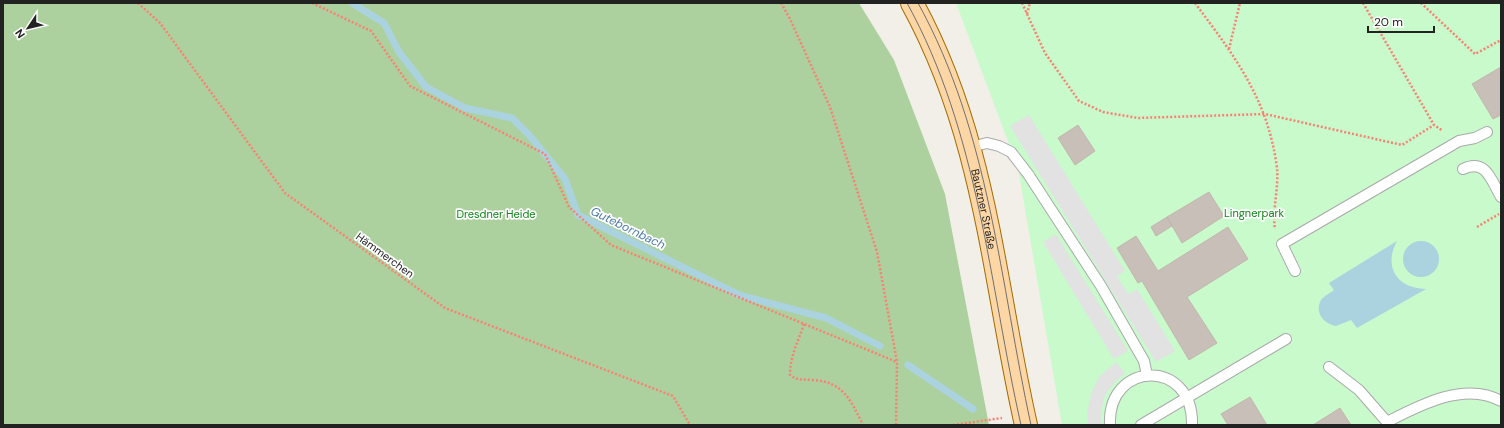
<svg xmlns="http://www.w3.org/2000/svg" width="1504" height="428" viewBox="0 0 1504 428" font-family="'DM Sans',sans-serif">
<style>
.forest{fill:#add19e}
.park{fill:#c8facc}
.parking{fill:#e2e2e2}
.water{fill:#aad3df}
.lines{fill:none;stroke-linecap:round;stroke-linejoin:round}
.stream{stroke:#aad3df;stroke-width:7}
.building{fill:#c7bfb8;stroke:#c4b6ab}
.lane-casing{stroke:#a9a9a9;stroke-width:12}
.primary-casing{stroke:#a06b00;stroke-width:24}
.path{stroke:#fa8072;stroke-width:2.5;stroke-dasharray:2 2;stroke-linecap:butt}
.lane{stroke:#fff;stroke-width:10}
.primary{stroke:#fcd6a4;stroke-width:22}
.tram{stroke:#707070;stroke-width:1}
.labels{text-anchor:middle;stroke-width:3.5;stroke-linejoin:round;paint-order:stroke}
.street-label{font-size:11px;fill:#222;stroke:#fff}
.park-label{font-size:11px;fill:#0c8416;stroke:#fff}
.water-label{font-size:12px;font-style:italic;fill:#4a7aab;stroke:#fff}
</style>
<rect width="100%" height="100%" fill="#f2efe9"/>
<path class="forest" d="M3,3H859L894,60L945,194L989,425H3Z"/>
<path class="park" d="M956,3H1501V425H1062L1018,168Z"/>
<path class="parking" d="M1029,115L1125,271L1117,276L1128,294L1137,289L1175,351L1156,362L1010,126Z
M1056,234L1128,351L1114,359L1043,242Z
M1116,362L1125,373L1115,382L1105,395L1101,412V425H1088L1087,414L1091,393L1100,376Z"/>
<path class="water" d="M1403 259a18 18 0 1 1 36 0a18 18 0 1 1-36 0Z
M1397,241C1383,267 1397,288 1426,289L1357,328L1351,320L1336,326C1324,324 1314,313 1321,300C1324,296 1330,293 1334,290L1329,283Z"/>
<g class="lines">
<path class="stream" d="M352,3L384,23L399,52L426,87L465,108L512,118L530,136L565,179L578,215L739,295L826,318L880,346
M908,365L973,409"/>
</g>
<path class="building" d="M1501,67V115L1493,119L1472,84Z
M1078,125L1095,151L1075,165L1058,138Z
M1209,192L1224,216L1182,243L1167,217Z
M1167,217L1172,226L1156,236L1151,227Z
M1228,227L1248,259L1187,297L1217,343L1189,360L1142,281L1138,283L1117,248L1136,236L1158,271Z
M1250,397L1267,425H1228L1221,414Z
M1340,408L1351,425H1313Z"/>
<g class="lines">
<defs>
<path id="lane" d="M971,147L987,143L999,146L1011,152L1028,174L1101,286L1144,361L1147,375
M1463,169C1486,158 1491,180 1501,197
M1295,271L1282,244L1459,141L1475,138L1487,132
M1329,367L1359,390L1387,422C1420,405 1465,381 1501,401
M1110,425C1107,360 1194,358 1192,425
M1141,425L1286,339"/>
<g id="primary">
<path id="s1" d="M912,3C986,138 993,279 1026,425"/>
</g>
</defs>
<use href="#lane" class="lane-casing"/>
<use href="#primary" class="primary-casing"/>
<path class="path" d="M138,3L160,23L285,193L445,308L673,396L690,425
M312,3L371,31L410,86L545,154L569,207L611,245L897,362
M781,3L790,19L830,107L877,252L897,362L896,425
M1022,3L1045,53L1079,101L1103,112L1138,118L1265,114L1402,145L1434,125
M1195,3C1235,57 1268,99 1277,168C1279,188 1272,210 1275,229
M1363,3L1434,125L1443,131
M1421,3L1475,54L1501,40
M1027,14L1030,3
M1229,49L1240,3
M1477,227L1499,214
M804,324C798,342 790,356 790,375C798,381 803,379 813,380C844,382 851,401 863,425
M953,425L1002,418"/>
<use href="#lane" class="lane"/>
<use href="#primary" class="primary"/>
<path class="tram" d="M907,3C979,133 989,283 1021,425
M918,3C990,133 1000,283 1031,425"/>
</g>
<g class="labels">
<g class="street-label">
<text dy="4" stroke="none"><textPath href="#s1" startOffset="219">Bautzner Straße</textPath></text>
<text transform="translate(385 255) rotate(36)" y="4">Hämmerchen</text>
</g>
<g class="park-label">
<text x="1254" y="217">Lingnerpark</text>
<text x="496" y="218">Dresdner Heide</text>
</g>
<g class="water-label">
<text transform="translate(628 228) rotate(26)" y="4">Gutebornbach</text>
</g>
</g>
<rect width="1504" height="428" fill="none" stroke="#222222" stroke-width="8"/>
<g transform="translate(28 28) rotate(235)" stroke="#ffffff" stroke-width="3" paint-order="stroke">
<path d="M0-3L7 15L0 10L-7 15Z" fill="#222222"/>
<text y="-6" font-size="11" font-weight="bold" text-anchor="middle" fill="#222222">N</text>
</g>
<path d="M1368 26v6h66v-6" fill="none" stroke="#222222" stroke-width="2"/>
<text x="1374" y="26" font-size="12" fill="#222222" stroke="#ffffff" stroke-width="3" paint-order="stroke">20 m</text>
</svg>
